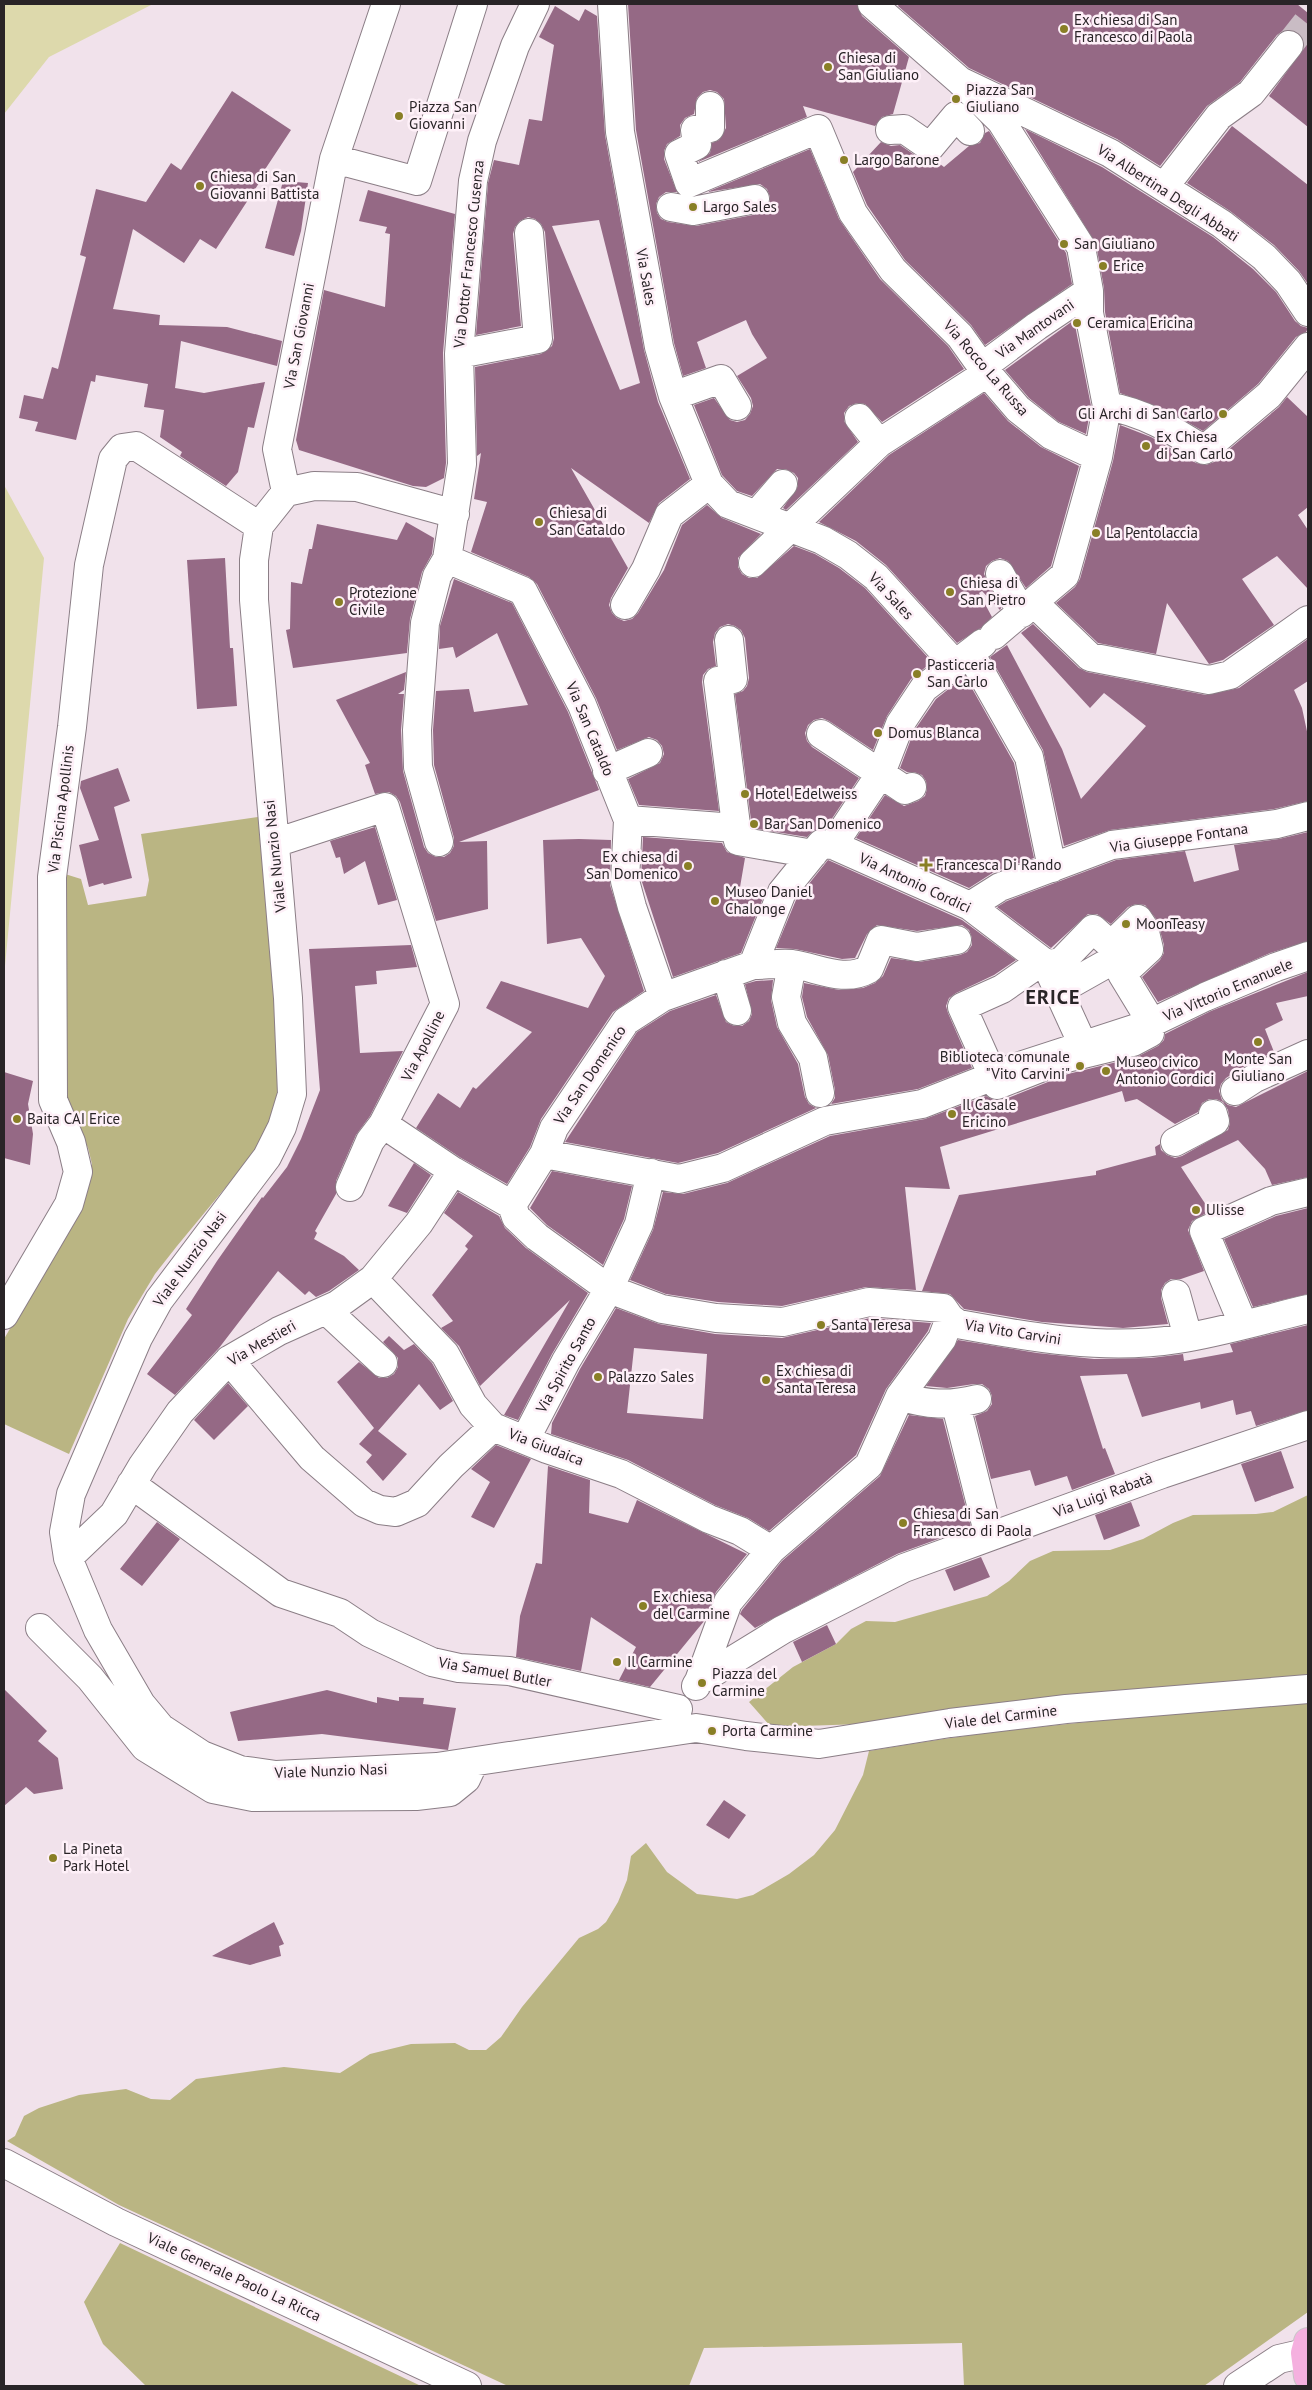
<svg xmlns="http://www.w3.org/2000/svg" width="1312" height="2390" viewBox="0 0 1312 2390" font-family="'PT Sans',sans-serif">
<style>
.green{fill:#ddd9ac}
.forest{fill:#bab583}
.building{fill:#956985;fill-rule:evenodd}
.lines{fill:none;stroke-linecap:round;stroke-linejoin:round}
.minor-tunnel{stroke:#c9bcc4;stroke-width:28;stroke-dasharray:28 14;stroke-linecap:butt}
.minor-casing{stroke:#8b7e86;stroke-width:30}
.major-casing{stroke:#c7c6c7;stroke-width:30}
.minor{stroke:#fff;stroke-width:28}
.major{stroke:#f5b0df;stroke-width:28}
.poi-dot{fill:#897f26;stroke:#fef0f8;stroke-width:2}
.labels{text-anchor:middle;stroke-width:5;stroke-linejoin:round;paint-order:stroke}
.poi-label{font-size:15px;fill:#292427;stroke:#fef0f8;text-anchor:start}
.street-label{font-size:15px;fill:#292427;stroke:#fef0f8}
.district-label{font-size:20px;font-weight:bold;letter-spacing:1px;fill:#292427;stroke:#fef0f8}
</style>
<rect width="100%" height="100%" fill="#f1e2eb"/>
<path class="green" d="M4,4H153L49,57L4,114Z
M4,485L44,558L5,966H4Z"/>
<path class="forest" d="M258,817L274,992L279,1087L276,1107L268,1130L249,1159L177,1246L155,1274L128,1319L69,1454L4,1424V1339L74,1217L92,1164L88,1148L69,1109L64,1089L63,1053L67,1003L65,874L81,879L88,905L146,896L149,880L141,834Z
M1308,1495V1679L863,1724L771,1727L749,1702L793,1667L836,1644L851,1629L866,1621L895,1622L987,1596L1009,1581L1030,1561L1053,1551L1110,1550L1143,1539L1173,1523L1193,1515L1256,1514L1273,1512Z
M1308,1703V2312L1204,2386H964L962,2343L704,2348L689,2386H508L119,2205L7,2141L15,2136L24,2116L39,2108L79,2095L126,2089L151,2099L170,2100L196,2079L284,2067L340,2073L370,2054L411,2044L455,2043L469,2050H486L501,2037L522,2007L579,1938L598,1929L606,1922L618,1902L627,1880L631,1856L646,1843L667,1872L697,1894L737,1899L753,1895L789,1874L814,1855L835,1830L863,1775L869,1751C1014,1725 1161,1715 1308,1703Z
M120,2243L421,2386H146L103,2344L84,2302Z"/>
<path class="building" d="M628,4H857L862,16L909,57L893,114L882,117L875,126L803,106L807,117L698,162L710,153L712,143L719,140L726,128L724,99L717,92L710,90L703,92L697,98L694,114L685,118L680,125V136L667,144L664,151V159L677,192H666L659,197L656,204L657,213L661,219L668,222L696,226L758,214L765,211L770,205V197L767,189L760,184L707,192L810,149L839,219L880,279L948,346L964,369L882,422L865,404L857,403L849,406L844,413V421L858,442L786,510L783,508L798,486V478L794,473L785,469H777L752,496L737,491L722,475L694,405L714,398L730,420L737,422L745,420L750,414L753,406L751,398L737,376L767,358L752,334L746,320L697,342L706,368L683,376L674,343L636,130Z
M899,4H1297L1308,13V127L1269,96L1304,48L1303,39L1299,33L1292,30H1284L1277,35L1240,82L1207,106L1160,166L1117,139L969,68L898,6Z
M555,6L579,21L585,9L597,16L605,135L644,350L658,402L690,479L659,503L649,523L571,468L628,568L611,598L609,605L612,613L617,618L624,621L632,619L638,613L664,570L682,525L707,505L722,518L761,534L738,558V567L742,574L749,578H757L794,546L815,554L839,568L865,588L932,662L911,679L887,716L873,750L829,721L822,718L814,720L808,725L805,733L807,741L812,747L859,778L825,829L814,830L807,837L752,828L735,694L743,691L747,686L749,678L745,638L741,630L735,626L728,624L720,627L715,633L713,642L716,666L708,669L703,675L702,682L719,811L639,805L628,779L660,763L664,754L662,746L657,740L649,737L617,750L596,698L537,584L529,577L471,552L487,502L474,499L481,453L477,456L475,367L541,354L552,346L554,338L545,232L541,224L535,219L528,217L520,221L515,227L513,234L521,326L476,335L488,183L494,160L519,165L529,119L542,121L554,45L539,37ZM599,220L640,383L620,390L552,226Z
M232,91L291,130L258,180H261L216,249L200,239L184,263L133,229L113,309L160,315L159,325L227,327L282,341L277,366L181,341L175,388L204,393L265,382L254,428L248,427L238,472L226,486L180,456L182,452L160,437L164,410L144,407L148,384L96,375L95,382L91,381L76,440L35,431L38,422L19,418L24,395L43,399L52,367L58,369L86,257L80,255L96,189L146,202L171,163L181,170Z
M1232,126L1308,185V284L1299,271L1274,245L1230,211L1187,183Z
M1025,129L1102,167L1213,237L1253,269L1276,292L1295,321L1301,326L1308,328L1306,332L1296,337L1258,384L1203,431L1164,409L1120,393L1105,312L1104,288L1096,244Z
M989,131L1066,253L1072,284L985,345L971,325L905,260L867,205L853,172L881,142L891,146L900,145L922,160L929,163L936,161L944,167L969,146L980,143L985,133Z
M283,181L308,183L301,231L294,256L265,248Z
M368,190L455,214L443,353L446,463L444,478L426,487L413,486L299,450L296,440L324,290L385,307L390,234L385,233L387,227L359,221Z
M1074,320L1091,406L1086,434L1059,422L1029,398L1005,370Z
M984,393L1008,421L1041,447L1079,466L1051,566L1026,588L1008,561L1000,558L992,561L986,566L984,574L1001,608L1000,610L982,591L979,593L992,617L981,628L957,643L886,565L856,541L819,522L889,455Z
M1287,397L1308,417V507L1298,515L1308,530V589L1277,556L1242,579L1274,625L1223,660L1209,664L1167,603L1156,654L1098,643L1056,603L1075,587L1080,579L1113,461L1120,425L1151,437L1196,463L1206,465L1214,462L1279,407Z
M406,522L434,538L432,554L422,572L410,619L407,653L293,668L286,630L290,629L291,582L302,584L309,549H312L317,524L397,540Z
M225,558L230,648H233L237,706L197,709L187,560Z
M454,579L512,603L568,712L599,790L459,842L487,841L488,909L436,921L400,802L396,796L389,792L375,794L365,765L370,763L336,700L406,672L404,690L398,694H404L401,730L403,771L424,847L428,853L436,857H444L450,853L454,846V838L434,765L433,730L436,691L469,689L474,712L528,705L497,633L456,658L453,647L439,649L440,626Z
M1033,624L1079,668L1087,672L1206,695L1239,688L1308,639V681L1294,690L1302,708L1308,736V801L1274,809L1110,830L1064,846L1043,750L990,657L1007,645L1062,749L1081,799L1146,726L1104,693L1090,708L1021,633Z
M965,676L1014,763L1034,858L994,872L969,888L856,838L885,795L904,806L918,801L925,796L927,789L926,781L922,775L914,772H907L900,768L914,731L936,699Z
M118,768L130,801L114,807L132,878L104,885L103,883L89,887L79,845L99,840L80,788L81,781Z
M375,827L397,900L378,905L365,861L344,874L340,857L336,858L330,841Z
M1308,832V941L1270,953L1158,1002L1142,977L1160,960L1164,953V945L1157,920L1145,905L1136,904L1128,907L1111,924L1097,914H1088L1051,948L997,907L1007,901L1116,860L1185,851L1194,882L1239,870L1234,845L1279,839Z
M643,837L722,843L727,852L745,858L739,893L763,898L741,953L673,977L641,879Z
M579,839L611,840L610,885L644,991L613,1012L541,1119L530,1147L507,1184L461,1158L416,1128L438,1093L460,1108L473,1087L476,1089L532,1032L486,1008L501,981L588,1008L605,976L581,938L547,944L543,840Z
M828,860L962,920L1016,960L994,975L956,993L949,998L946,1006L948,1013L972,1068L918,1089L831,1104L835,1098V1090L828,1055L807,1017L802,997L804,983L839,990L863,988L875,983L883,976L891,958L919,962L960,955L967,952L972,945V938L969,930L962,925L917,931L877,925L867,934L855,958L842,959L795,949L776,948L796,900Z
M411,945L417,967L376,971L377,984L355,986L360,1053L403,1051L370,1116L356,1135L336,1181V1194L315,1231L317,1233L314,1239L344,1256L359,1270L329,1291L316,1297L309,1291L305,1295L278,1271L219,1348L175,1395L147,1374L192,1315L186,1309L217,1261L262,1197L263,1198L287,1167L301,1139L320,1090L309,949Z
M1308,972V996L1276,1003L1283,1020L1265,1029L1274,1052L1248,1064L1226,1078L1221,1084L1219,1091L1222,1100L1228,1105L1236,1107L1308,1071V1177L1272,1185L1265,1169L1238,1140L1181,1167L1210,1211L1192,1221L1188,1230L1204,1271L1181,1279H1171L1165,1283L1161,1290V1298L1168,1324L1123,1328L1042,1322L964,1309L950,1294L922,1291L959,1195L1096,1175V1171L1156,1155L1155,1147L1160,1144L1161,1150L1167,1155L1175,1158L1182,1156L1228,1130L1230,1123L1228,1110L1223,1102L1216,1099H1209L1202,1103L1198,1112L1175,1124L1137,1099L1125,1102L1122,1091L940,1147L950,1189L905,1187L916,1290L866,1287L782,1306L718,1302L666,1294L630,1280L653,1230L663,1192L683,1194L727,1183L830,1136L925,1119L986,1096L994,1100H1003L1068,1074L1137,1057L1158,1046L1164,1040L1165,1034L1211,1011Z
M773,980L771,1000L777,1027L798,1064L805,1097L809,1104L816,1108L718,1153L678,1163L565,1142L637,1032L670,1011L716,995L726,1022L734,1026H742L749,1021L752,1014L745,984L756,981Z
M4,1072L33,1081L28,1104L33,1134L30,1165L4,1158Z
M414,1163L431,1175L407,1213L388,1206Z
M552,1171L632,1186L624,1219L603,1265L547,1225L530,1208Z
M458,1192L499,1216L505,1228L526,1248L588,1293L552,1354L518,1420L504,1415L570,1300L480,1386L459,1346L441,1328L453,1321L432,1295L468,1249L465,1246L473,1236L444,1213Z
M1308,1208V1294L1253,1307L1224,1239L1276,1216Z
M616,1308L659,1324L715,1334L782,1338L870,1318L931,1323L928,1331L886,1389L856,1455L769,1531L748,1518L715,1505L628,1460L551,1434L552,1423L580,1369ZM634,1348L707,1354L703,1419L627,1413Z
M1308,1325V1410L1256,1426L1251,1411L1236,1415L1233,1400L1201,1409L1200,1402L1142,1417L1127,1374L1080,1376L1103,1449L1105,1448L1115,1474L1072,1490L1067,1476L1035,1486L1030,1470L991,1479L975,1416L987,1411L992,1404V1396L989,1389L982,1384H974L947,1388L926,1386L958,1340L1037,1353L1094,1359L1151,1358L1183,1354L1184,1361L1233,1352L1230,1344Z
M389,1336L404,1350L414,1344L432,1363L453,1401L440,1410L419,1384L378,1431L407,1454L383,1481L366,1462L372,1455L359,1444L374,1428L337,1382L359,1362L379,1378H387L394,1374L398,1367V1358L383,1342Z
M228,1383L248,1406L214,1440L194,1420Z
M909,1415L943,1419L971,1527L897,1554L755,1628L740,1614L742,1610L782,1561L880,1476Z
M496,1445L531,1459L494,1528L471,1517L490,1482L471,1469Z
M1281,1451L1294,1488L1255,1502L1241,1464Z
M548,1466L590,1480L589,1513L628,1523L637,1500L747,1554L716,1592L705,1620L650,1687L619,1680L636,1647L591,1617L581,1671L516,1657L520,1616L536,1563L542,1564Z
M1131,1502L1140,1526L1104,1540L1095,1515Z
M157,1522L180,1539L142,1586L120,1569Z
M981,1557L990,1577L954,1591L945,1570Z
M827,1625L836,1644L802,1662L793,1642Z
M4,1689L47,1731L38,1741L58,1758L63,1789L34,1794L26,1787L4,1806Z
M327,1690L377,1703V1697L399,1701V1697L424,1698L423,1704L456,1708L448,1750L322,1734L238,1741L230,1712Z
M724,1800L746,1815L729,1839L706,1825Z
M274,1922L284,1944L279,1946L281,1956L250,1965L212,1956Z"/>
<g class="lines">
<path class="minor-tunnel" d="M1289,45L1308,21"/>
<defs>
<path id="minor" d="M535,4L515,46L482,141L473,181L459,354L462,464L447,559L523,591L582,705L628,820L625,881L632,907L663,997
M612,4L620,132L659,347L673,396L709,484L728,504L822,540L848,555L876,577L955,664
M872,4L960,81L1110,153L1222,224L1264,257L1288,282L1308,312
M960,81L1001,121L1081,247L1089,291V313L1107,406L1098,457L1065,575L994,635
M890,130L904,129L930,147L956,116L970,131
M334,159L417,181L473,4
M689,183L818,129L853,213L893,270L960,336L982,367L1018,409L1051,435L1098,457
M689,183L679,154L697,145L695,130L710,128V106
M1164,187L1219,116L1251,93L1289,45
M671,207L693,211L755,199
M459,354L538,339L529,233
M982,367L1037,326L1089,291
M673,396L721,379L737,406
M1107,406C1143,412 1173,430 1204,450L1269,395L1308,347
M859,418L879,443
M286,492L277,449L334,159L386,4
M455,514L357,487L314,486L286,492L259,526L254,560V600L288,998L292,1094L282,1127L267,1157L159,1300L138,1338L71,1494L64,1532L68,1558L98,1630L141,1704L161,1728L202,1755L240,1770L276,1775L437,1767L696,1728L746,1736L819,1744L950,1723L1066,1709L1308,1689
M757,514L783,484
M753,563L879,443L987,373
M1000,574L1022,613
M1034,603L1090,657L1209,680L1230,675L1308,620
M625,605L646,569L669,515L709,484
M729,640L733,679L718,681L738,841L813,854
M970,653L1029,757L1052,868
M821,734L905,790L912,787
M607,771L648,753
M628,820L735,828
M439,842L418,767L417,730L425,623L437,576L447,559
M275,843L385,807L445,1004L383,1124L453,1171L512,1205L516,1217L537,1237L609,1289L662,1309L716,1318L783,1322L869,1302L943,1308L950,1318L958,1324C1029,1337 1105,1351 1178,1339C1222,1332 1265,1319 1308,1309
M833,845L881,773L900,724L924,688L983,643
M970,906L1000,887L1112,845L1277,824L1308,816
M1138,919L1144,928L1149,949L1122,974L1147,1015L1150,1033L1133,1042L1063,1059L997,1085L962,1007L1002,989L1035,966L1061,962L1093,929L1111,945Z
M792,964L786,997L792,1023L813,1058L820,1093
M753,965C765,965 780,963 792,964C819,968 844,983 869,969L881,940L917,947L957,940
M726,974L737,1011
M1058,991L1113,960L1133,940
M1235,1091L1255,1078L1308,1054
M1175,1142L1215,1121L1213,1114
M544,1154L679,1179L723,1168L825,1121L922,1104L1014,1068L1149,1024L1205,997L1276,967L1308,956
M350,1187L370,1141L383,1124
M512,1205L544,1154L554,1128L626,1021L663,997L753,965L782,892L821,844L833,845L970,906L1046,964L1083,1045
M373,1279L445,1354L473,1405L493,1427L547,1449L621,1474L709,1519L740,1531L771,1550
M1176,1294L1188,1337
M326,1310L383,1363
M4,1315L69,1204L78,1172L71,1142L53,1100L52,877L72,727L89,565L113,459L122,448L136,446L259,526
M1243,1324L1204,1231L1271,1201L1308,1192
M229,1360L312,1458L364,1503L380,1510L396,1512L417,1503L451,1466L493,1427
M900,1396C927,1405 950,1406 977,1399
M956,1405L989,1536
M525,1440L566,1361L609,1289L639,1224L651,1173
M131,1484L281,1593L340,1613L370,1633L432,1662L459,1668L509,1671L678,1709
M68,1558L114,1514L143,1465L180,1412L229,1360L279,1331L337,1305L373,1279L419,1223L453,1171
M40,1628L90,1678L145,1747L213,1789L253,1797L416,1796L450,1792L466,1779L474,1762
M699,1681L782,1630L904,1568L1162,1474L1308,1425
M696,1686L699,1681L728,1602L771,1550L869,1465L900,1396L942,1339L950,1318
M4,2163L116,2222L467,2386
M1238,2386L1279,2359L1305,2353"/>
<path id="major" d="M1308,2342L1305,2353L1308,2376"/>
</defs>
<use href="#minor" class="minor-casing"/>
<use href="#major" class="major-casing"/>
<use href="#minor" class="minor"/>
<use href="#major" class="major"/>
</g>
<g class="poi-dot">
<circle cx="1064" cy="29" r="5"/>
<circle cx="828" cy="67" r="5"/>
<circle cx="956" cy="99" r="5"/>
<circle cx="399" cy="116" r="5"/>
<circle cx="844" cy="160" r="5"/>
<circle cx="200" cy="186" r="5"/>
<circle cx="693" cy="207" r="5"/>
<circle cx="1064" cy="244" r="5"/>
<circle cx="1103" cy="266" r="5"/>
<circle cx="1077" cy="323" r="5"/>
<circle cx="1223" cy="414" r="5"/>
<circle cx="1146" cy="446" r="5"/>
<circle cx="539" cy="522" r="5"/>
<circle cx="1096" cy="533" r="5"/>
<circle cx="950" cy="592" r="5"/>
<circle cx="339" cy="602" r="5"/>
<circle cx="917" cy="674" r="5"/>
<circle cx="878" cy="733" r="5"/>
<circle cx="745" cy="794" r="5"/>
<circle cx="754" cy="824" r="5"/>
<path d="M923.5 857.5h5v5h5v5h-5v5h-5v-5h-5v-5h5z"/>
<circle cx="688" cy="866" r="5"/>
<circle cx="715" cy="901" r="5"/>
<circle cx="1126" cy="924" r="5"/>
<circle cx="1258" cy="1042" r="5"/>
<circle cx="1080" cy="1066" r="5"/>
<circle cx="1106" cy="1071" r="5"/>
<circle cx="952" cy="1114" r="5"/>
<circle cx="17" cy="1119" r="5"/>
<circle cx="1196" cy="1210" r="5"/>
<circle cx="821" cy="1325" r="5"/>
<circle cx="598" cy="1377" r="5"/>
<circle cx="766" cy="1380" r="5"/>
<circle cx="903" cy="1523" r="5"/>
<circle cx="643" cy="1606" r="5"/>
<circle cx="617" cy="1662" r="5"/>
<circle cx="702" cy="1683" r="5"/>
<circle cx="712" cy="1731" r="5"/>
<circle cx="53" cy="1858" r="5"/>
</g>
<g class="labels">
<g class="poi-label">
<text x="1074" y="25">Ex chiesa di San<tspan x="1074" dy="17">Francesco di Paola</tspan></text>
<text x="838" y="63">Chiesa di<tspan x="838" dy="17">San Giuliano</tspan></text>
<text x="966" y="95">Piazza San<tspan x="966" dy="17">Giuliano</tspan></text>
<text x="409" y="112">Piazza San<tspan x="409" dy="17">Giovanni</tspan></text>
<text x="854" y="165">Largo Barone</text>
<text x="210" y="182">Chiesa di San<tspan x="210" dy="17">Giovanni Battista</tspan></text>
<text x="703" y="212">Largo Sales</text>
<text x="1074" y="249">San Giuliano</text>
<text x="1113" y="271">Erice</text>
<text x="1087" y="328">Ceramica Ericina</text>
<text x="1213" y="419" text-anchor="end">Gli Archi di San Carlo</text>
<text x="1156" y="442">Ex Chiesa<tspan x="1156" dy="17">di San Carlo</tspan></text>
<text x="549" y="518">Chiesa di<tspan x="549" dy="17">San Cataldo</tspan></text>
<text x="1106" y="538">La Pentolaccia</text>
<text x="960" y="588">Chiesa di<tspan x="960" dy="17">San Pietro</tspan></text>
<text x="349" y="598">Protezione<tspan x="349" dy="17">Civile</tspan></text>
<text x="927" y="670">Pasticceria<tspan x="927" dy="17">San Carlo</tspan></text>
<text x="888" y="738">Domus Blanca</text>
<text x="755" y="799">Hotel Edelweiss</text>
<text x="764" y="829">Bar San Domenico</text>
<text x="678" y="862" text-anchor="end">Ex chiesa di<tspan x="678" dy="17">San Domenico</tspan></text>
<text x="936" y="870">Francesca Di Rando</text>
<text x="725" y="897">Museo Daniel<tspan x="725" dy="17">Chalonge</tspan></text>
<text x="1136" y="929">MoonTeasy</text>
<text x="1070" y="1062" text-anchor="end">Biblioteca comunale<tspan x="1070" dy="17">"Vito Carvini"</tspan></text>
<text x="1258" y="1064" text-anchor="middle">Monte San<tspan x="1258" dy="17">Giuliano</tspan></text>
<text x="1116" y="1067">Museo civico<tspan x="1116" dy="17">Antonio Cordici</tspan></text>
<text x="962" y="1110">Il Casale<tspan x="962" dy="17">Ericino</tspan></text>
<text x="27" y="1124">Baita CAI Erice</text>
<text x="1206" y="1215">Ulisse</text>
<text x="831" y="1330">Santa Teresa</text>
<text x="776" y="1376">Ex chiesa di<tspan x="776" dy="17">Santa Teresa</tspan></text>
<text x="608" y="1382">Palazzo Sales</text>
<text x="913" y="1519">Chiesa di San<tspan x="913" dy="17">Francesco di Paola</tspan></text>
<text x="653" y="1602">Ex chiesa<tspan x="653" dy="17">del Carmine</tspan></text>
<text x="627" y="1667">Il Carmine</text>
<text x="712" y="1679">Piazza del<tspan x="712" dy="17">Carmine</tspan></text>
<text x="722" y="1736">Porta Carmine</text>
<text x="63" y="1854">La Pineta<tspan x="63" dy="17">Park Hotel</tspan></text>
</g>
<g class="street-label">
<text transform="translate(1168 193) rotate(33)" y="5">Via Albertina Degli Abbati</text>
<text transform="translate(469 254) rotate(-84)" y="5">Via Dottor Francesco Cusenza</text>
<text transform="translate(646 277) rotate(80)" y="5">Via Sales</text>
<text transform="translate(1035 329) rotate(-35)" y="5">Via Mantovani</text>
<text transform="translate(299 336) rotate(-79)" y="5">Via San Giovanni</text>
<text transform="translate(986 368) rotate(49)" y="5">Via Rocco La Russa</text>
<text transform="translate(891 596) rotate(47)" y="5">Via Sales</text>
<text transform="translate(590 729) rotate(67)" y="5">Via San Cataldo</text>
<text transform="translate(61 809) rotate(-83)" y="5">Via Piscina Apollinis</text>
<text transform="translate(1179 838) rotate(-8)" y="5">Via Giuseppe Fontana</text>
<text transform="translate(275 856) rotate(-96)" y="5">Viale Nunzio Nasi</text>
<text transform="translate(915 883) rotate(25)" y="5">Via Antonio Cordici</text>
<text transform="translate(1228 990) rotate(-23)" y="5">Via Vittorio Emanuele</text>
<text transform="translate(423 1046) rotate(-63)" y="5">Via Apolline</text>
<text transform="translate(590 1075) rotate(-56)" y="5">Via San Domenico</text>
<text transform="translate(190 1259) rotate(-54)" y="5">Viale Nunzio Nasi</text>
<text transform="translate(1013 1332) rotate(9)" y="5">Via Vito Carvini</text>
<text transform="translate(262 1343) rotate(-30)" y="5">Via Mestieri</text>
<text transform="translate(566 1365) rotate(-61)" y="5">Via Spirito Santo</text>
<text transform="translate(546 1447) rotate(21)" y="5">Via Giudaica</text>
<text transform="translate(1103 1495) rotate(-20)" y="5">Via Luigi Rabatà</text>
<text transform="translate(495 1672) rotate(10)" y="5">Via Samuel Butler</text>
<text transform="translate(1001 1717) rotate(-7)" y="5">Viale del Carmine</text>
<text transform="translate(331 1771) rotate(-2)" y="5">Viale Nunzio Nasi</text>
<text transform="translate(234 2277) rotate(25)" y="5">Viale Generale Paolo La Ricca</text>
</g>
<g class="district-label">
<text x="1053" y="1004">ERICE</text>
</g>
</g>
<rect width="1312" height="2390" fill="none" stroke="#292427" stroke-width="10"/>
</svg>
